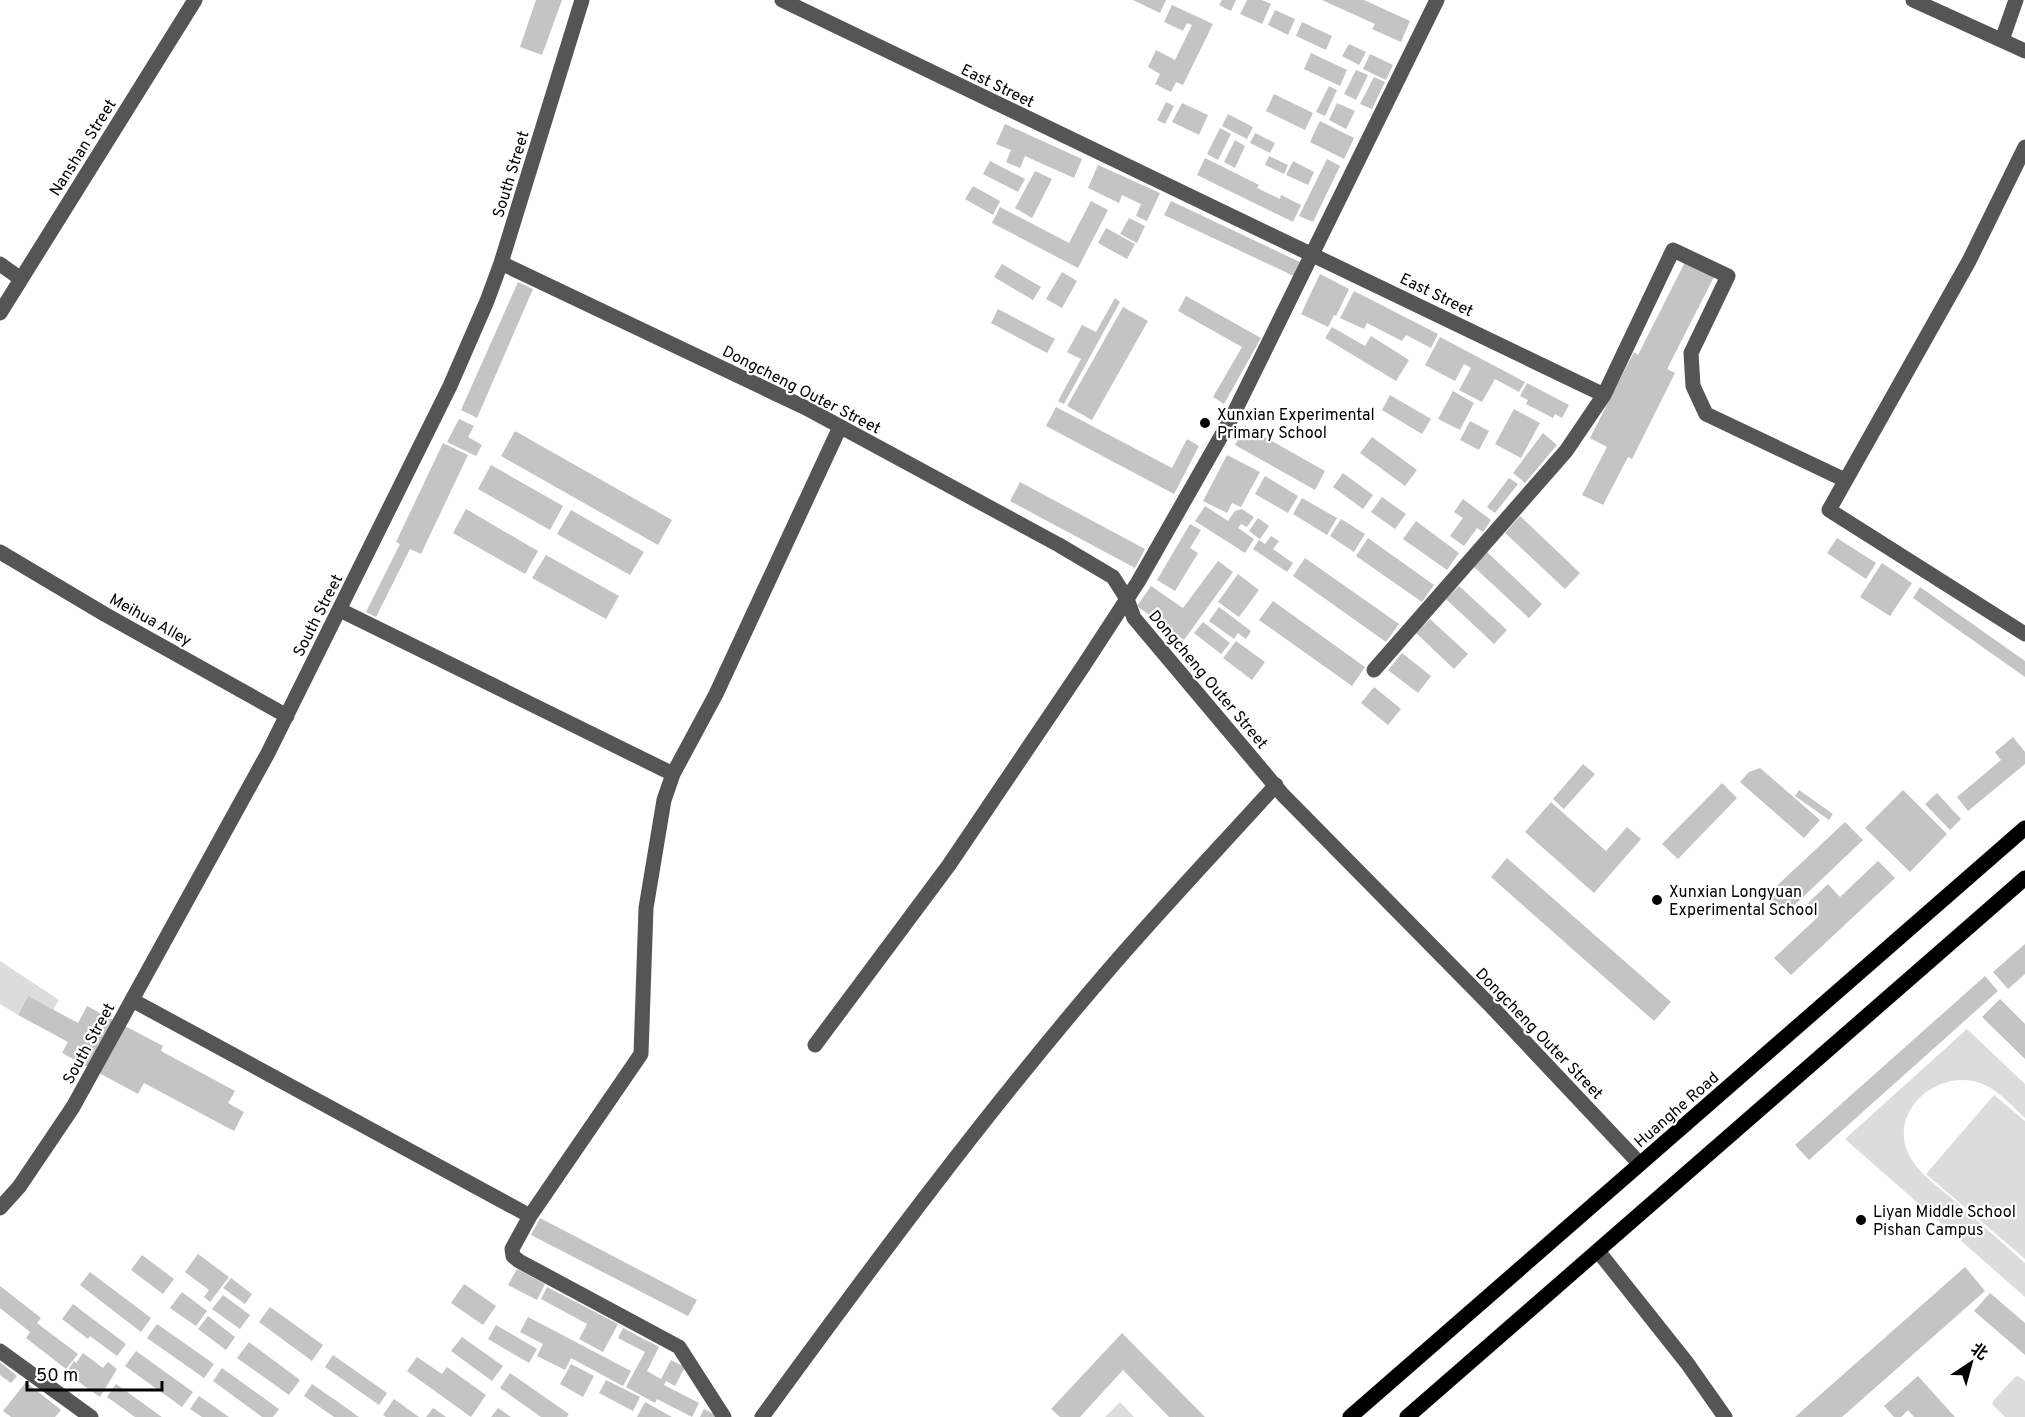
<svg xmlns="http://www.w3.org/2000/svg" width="2025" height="1417" viewBox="0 0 2025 1417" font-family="Overpass,'Noto Sans SC',sans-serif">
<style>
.green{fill:#dcdcdc}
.building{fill:#c4c4c4}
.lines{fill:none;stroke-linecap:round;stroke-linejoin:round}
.major-casing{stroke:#dbdbdb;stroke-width:16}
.minor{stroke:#555;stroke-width:15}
.major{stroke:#000;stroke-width:15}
.poi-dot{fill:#000;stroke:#fff;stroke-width:2}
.labels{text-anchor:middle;stroke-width:4.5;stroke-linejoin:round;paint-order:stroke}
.street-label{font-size:16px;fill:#000;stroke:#fff}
.poi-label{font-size:16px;fill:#000;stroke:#fff;text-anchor:start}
</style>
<rect width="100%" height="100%" fill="#fff"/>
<path class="green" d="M0,961L59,1000L53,1010L28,996L18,1015L0,1004Z
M1967,1029L2025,1084V1118C2010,1104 1994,1085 1973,1081C1933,1073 1890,1112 1908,1153C1918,1174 1939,1187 1956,1202C1979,1222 2002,1243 2025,1263V1297L1845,1139Z
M1994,1095L2025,1121V1259L1926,1174Z
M2018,1376L2025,1381V1417H2005L1992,1404L1994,1400L2015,1377Z
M1120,1402L1134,1417H1105Z"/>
<path class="building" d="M536,0H562L542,55L520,47Z
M1133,0H1166L1160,13Z
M1222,0H1236L1231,11L1219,5Z
M1247,0H1262L1271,4L1262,24L1240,14Z
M1322,0H1364L1410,21L1401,42L1372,29L1375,24Z
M1172,5L1213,24L1183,85L1176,82L1171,92L1155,84L1160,74L1148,67L1156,50L1175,60L1192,25L1187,23L1183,31L1164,22Z
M1275,10L1295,19L1288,35L1268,25Z
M1302,22L1332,36L1326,50L1296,36Z
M1349,44L1366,52L1359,65L1342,56Z
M1311,53L1347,70L1340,86L1304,69Z
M1370,54L1393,65L1386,80L1363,69Z
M1356,70L1368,75L1356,100L1344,94Z
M1374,77L1385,82L1372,109L1360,104Z
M1329,86L1337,90L1325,116L1316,112Z
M1274,94L1313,113L1305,130L1266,111Z
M1166,102L1174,106L1165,124L1157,120Z
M1182,103L1208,115L1199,135L1172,122Z
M1337,103L1355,111L1346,129L1329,120Z
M1228,114L1253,127L1247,139L1222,126Z
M1320,121L1354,138L1344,159L1310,142Z
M1005,124L1082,159L1074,178L1025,156L1020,168L1006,162L1011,150L996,144Z
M1220,128L1231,134L1218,160L1207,154Z
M1255,133L1275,143L1270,153L1250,143Z
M1235,140L1245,146L1235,168L1224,162Z
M1269,156L1288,165L1284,174L1265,165Z
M1205,158L1259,185L1257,188L1280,199L1281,195L1301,205L1293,222L1197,175Z
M1327,159L1340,166L1313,222L1299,216Z
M990,161L1025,179L1018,192L983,174Z
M1293,161L1314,172L1308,185L1286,175Z
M1098,165L1160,193L1147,221L1136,216L1141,204L1122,195L1119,203L1088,188Z
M1035,171L1052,179L1032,218L1015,208Z
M973,186L1000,201L993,215L965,199Z
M1091,201L1108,210L1078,268L992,223L1000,207L1069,243Z
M1171,201L1302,263L1296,277L1164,215Z
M1129,218L1145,226L1137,243L1120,234Z
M1106,228L1135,244L1127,259L1098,243Z
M1685,262L1714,277L1667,369L1675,373L1632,459L1628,457L1603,505L1582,495L1607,447L1590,438L1634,352L1638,355Z
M1002,264L1041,287L1033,300L994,277Z
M1062,272L1077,281L1062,308L1046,299Z
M1320,274L1349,289L1336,316L1334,315L1328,327L1301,314Z
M518,282L533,289L477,418L461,410Z
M1354,291L1438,334L1431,348L1406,335L1402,341L1367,323L1364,329L1340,318Z
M1186,296L1261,338L1224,404L1213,397L1242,347L1178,311Z
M1115,298L1120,302L1064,404L1058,401L1081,359L1067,352L1082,325L1096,332Z
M1123,307L1148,321L1092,420L1067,406Z
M998,309L1055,339L1047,353L991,323Z
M1332,327L1365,346L1371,336L1409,360L1396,381L1325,338Z
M1440,337L1525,382L1519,392L1495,379L1482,402L1459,390L1471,368L1464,364L1455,381L1425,365Z
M1527,383L1569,405L1562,418L1555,414L1553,418L1526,404L1528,400L1520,396Z
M1453,391L1474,403L1460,430L1438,419Z
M1390,395L1431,419L1422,434L1382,410Z
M1056,407L1172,468L1187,439L1199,446L1174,494L1046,426Z
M1514,409L1540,423L1521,458L1495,444Z
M459,419L474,426L468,437L482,445L476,456L447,442Z
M1470,421L1489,431L1479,450L1460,440Z
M1245,426L1325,471L1315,490L1235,445Z
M515,431L672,520L658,545L501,456Z
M1543,433L1557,445L1525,483L1513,473Z
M1372,437L1417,470L1405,486L1360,453Z
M443,443L468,455L421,554L410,549L376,617L366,612L400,544L396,542Z
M1227,455L1260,472L1241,507L1232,503L1227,513L1203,501Z
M491,465L563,506L550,530L478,489Z
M1343,473L1373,495L1363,509L1333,487Z
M1265,476L1298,496L1288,513L1255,494Z
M1509,478L1518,484L1495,513L1487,507Z
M1020,482L1145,549L1135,568L1010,501Z
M1382,497L1406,514L1395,529L1371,512Z
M1302,498L1337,518L1327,535L1293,514Z
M1463,499L1491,520L1483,532L1477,528L1464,546L1450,536L1463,518L1454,512Z
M1205,506L1228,521L1235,511L1242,509L1254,517L1247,527L1241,524L1238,528L1254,539L1245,553L1195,521Z
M466,509L538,551L525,574L453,533Z
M571,510L644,552L630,575L557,534Z
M1520,516L1580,573L1565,589L1505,533Z
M1258,518L1269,526L1260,539L1249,531Z
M1341,519L1365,534L1354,552L1330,536Z
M1416,521L1459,553L1447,570L1403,539Z
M1190,524L1201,530L1190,548L1198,553L1175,591L1157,580Z
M1271,536L1279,541L1273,549L1293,563L1287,572L1253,549L1259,540L1265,544Z
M1368,538L1434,585L1422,602L1356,556Z
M1837,538L1876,563L1866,579L1827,553Z
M1487,552L1542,604L1529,618L1474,567Z
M546,555L619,596L606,619L532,578Z
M1305,558L1399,624L1386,642L1293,576Z
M1218,561L1233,572L1184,640L1137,606L1151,586L1183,608Z
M1882,563L1912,583L1890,616L1860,597Z
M1238,574L1259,590L1239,617L1218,602Z
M1459,586L1507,630L1494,644L1446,599Z
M1920,587L2025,661V677L1913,598Z
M1273,601L1365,667L1352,686L1259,620Z
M1219,607L1251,631L1246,639L1238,633L1234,639L1209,621Z
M1430,619L1468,654L1454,669L1416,633Z
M1203,622L1230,643L1221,654L1194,633Z
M1236,641L1265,662L1252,680L1223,658Z
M1402,653L1431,676L1418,693L1388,670Z
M1374,687L1401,709L1388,725L1361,703Z
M2013,737L2025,752V764L1968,811L1957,797L2001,760L1995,752Z
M1583,764L1595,774L1564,809L1553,799Z
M1760,768L1820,820L1804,838L1740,782L1749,772Z
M1722,783L1737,798L1678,859L1662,844Z
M1799,790L1833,814L1829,820L1795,796Z
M1903,790L1947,834L1910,872L1865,828Z
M1937,793L1961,819L1950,830L1925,804Z
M1551,802L1606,851L1627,827L1641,839L1594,893L1525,832Z
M1845,822L1863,840L1783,916L1765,897Z
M1507,858L1671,1002L1654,1021L1491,877Z
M1878,861L1895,878L1791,975L1774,958L1818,917L1806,905L1828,884L1840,897Z
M2025,944V974L2008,989L1993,972Z
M1985,976L1998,991L1809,1160L1795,1145Z
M28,996L78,1023L87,1006L163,1046L161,1051L235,1091L228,1103L244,1112L234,1131L144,1083L138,1094L62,1053L68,1042L18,1015Z
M2000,999L2025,1024V1059L1982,1017Z
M540,1218L697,1300L688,1316L531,1235Z
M198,1254L229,1277L210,1302L204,1297L209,1290L185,1272Z
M142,1255L174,1279L163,1294L131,1270Z
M1965,1267L1985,1291L1842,1417H1795Z
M517,1269L545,1284L537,1300L508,1285Z
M90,1272L151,1318L141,1332L80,1285Z
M231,1278L252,1294L245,1304L223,1288Z
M464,1284L496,1306L483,1325L451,1303Z
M0,1286L41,1318L37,1323L78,1354L66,1369L26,1338L30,1332L0,1308Z
M547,1287L618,1324L603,1352L579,1339L587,1324L541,1299Z
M182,1292L207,1311L196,1326L170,1308Z
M1990,1293L2025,1323V1355L1974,1311Z
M223,1295L250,1315L240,1329L212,1309Z
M73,1304L126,1344L117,1356L90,1336L88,1339L62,1319Z
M270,1307L323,1345L312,1361L259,1322Z
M208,1316L235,1337L226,1350L198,1329Z
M528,1317L631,1371L623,1386L571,1358L565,1370L537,1356L543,1344L520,1332Z
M157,1324L214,1364L204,1378L147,1338Z
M496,1325L537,1349L529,1363L488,1339Z
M623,1328L659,1347L647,1371L661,1379L671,1360L685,1367L675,1386L666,1381L664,1385L699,1403L692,1417L657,1399L655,1403L626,1387L645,1352L618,1338Z
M1122,1333L1205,1417H1169L1123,1370L1080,1417H1060L1051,1409Z
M462,1337L503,1366L492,1381L451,1351Z
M249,1342L300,1380L289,1395L237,1358Z
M136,1351L193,1392L182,1407L125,1366Z
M83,1353L103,1368L108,1362L117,1369L100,1397L66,1373L74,1361L76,1363Z
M333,1355L387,1393L379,1405L325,1367Z
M417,1357L442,1374L447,1367L486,1395L471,1417L407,1371Z
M0,1362L17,1376L11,1383L0,1375Z
M571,1364L594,1376L583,1397L560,1384Z
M222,1368L279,1409L273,1417H262L213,1381Z
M510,1373L569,1414L567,1417H541L500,1388Z
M1918,1376L1955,1417H1914L1908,1410L1901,1417H1894L1884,1406Z
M606,1380L640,1397L633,1411L599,1393Z
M26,1382L61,1410L55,1417H11L3,1411Z
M116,1384L162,1417H135L107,1397Z
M312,1384L338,1402L359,1417H334L304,1396Z
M199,1396L229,1417H202L190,1409Z
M394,1399L419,1417H386L383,1415Z
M645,1402L672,1417H637Z
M433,1408L446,1417H426Z
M498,1408L511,1417H491Z
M704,1409L714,1414L716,1417H700Z"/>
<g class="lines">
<defs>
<path id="major" d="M1350,1417L2025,828
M1407,1417L2025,878"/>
</defs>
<use href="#major" class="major-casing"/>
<path class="minor" d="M782,0L1604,395L1673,250L1728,276L1691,353L1693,386L1706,414L1845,480
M1913,0L2025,51
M2002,40L2016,0
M2025,147L1969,261L1829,510L2025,634
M501,263L806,408L1059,545L1113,577L1127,599L1134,618L1283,795L1491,1006L1640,1164
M0,264L21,279
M0,313L195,0
M0,552L106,615L287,716
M340,610L673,774
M1374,670L1566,451L1604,395
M132,1000L530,1216L512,1249L513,1256L519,1261L679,1347L724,1417
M815,1045L949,865L1082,668L1138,582L1232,417L1437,0
M0,1208L19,1187L73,1107L268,753L450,386L487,301L501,263L582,0
M530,1216L641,1054L646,908L664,800L673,774L716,694L840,427
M1598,1251L1687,1363L1725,1417
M0,1351L91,1417
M762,1417C872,1266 984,1115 1106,973C1161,909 1219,848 1276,785"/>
<use href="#major" class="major"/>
</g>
<g class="poi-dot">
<circle cx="1205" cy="423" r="6"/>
<circle cx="1657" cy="900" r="6"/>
<circle cx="1861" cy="1220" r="6"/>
</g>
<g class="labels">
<g class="street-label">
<text transform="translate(998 85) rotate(26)" y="6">East Street</text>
<text transform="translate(82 147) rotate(-58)" y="6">Nanshan Street</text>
<text transform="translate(510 174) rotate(-73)" y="6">South Street</text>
<text transform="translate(1437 294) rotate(26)" y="6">East Street</text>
<text transform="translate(802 389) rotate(27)" y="6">Dongcheng Outer Street</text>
<text transform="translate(317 615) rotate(-63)" y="6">South Street</text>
<text transform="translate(151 619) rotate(29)" y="6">Meihua Alley</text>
<text transform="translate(1209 679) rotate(50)" y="6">Dongcheng Outer Street</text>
<text transform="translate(1540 1033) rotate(46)" y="6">Dongcheng Outer Street</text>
<text transform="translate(88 1043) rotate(-61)" y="6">South Street</text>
<text transform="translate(1676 1109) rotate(-41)" y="6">Huanghe Road</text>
</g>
<g class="poi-label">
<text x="1217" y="420">Xunxian Experimental<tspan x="1217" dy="18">Primary School</tspan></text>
<text x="1669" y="897">Xunxian Longyuan<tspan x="1669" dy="18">Experimental School</tspan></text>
<text x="1873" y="1217">Liyan Middle School<tspan x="1873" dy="18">Pishan Campus</tspan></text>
</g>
</g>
<g transform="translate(1971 1363) rotate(36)" stroke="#ffffff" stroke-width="4.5" paint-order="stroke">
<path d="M0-4.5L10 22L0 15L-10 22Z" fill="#000000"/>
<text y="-9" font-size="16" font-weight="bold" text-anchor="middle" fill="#000000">北</text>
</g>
<path d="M27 1381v9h135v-9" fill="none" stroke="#000000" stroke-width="3"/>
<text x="36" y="1381" font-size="18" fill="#000000" stroke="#ffffff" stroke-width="4.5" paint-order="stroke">50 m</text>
</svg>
